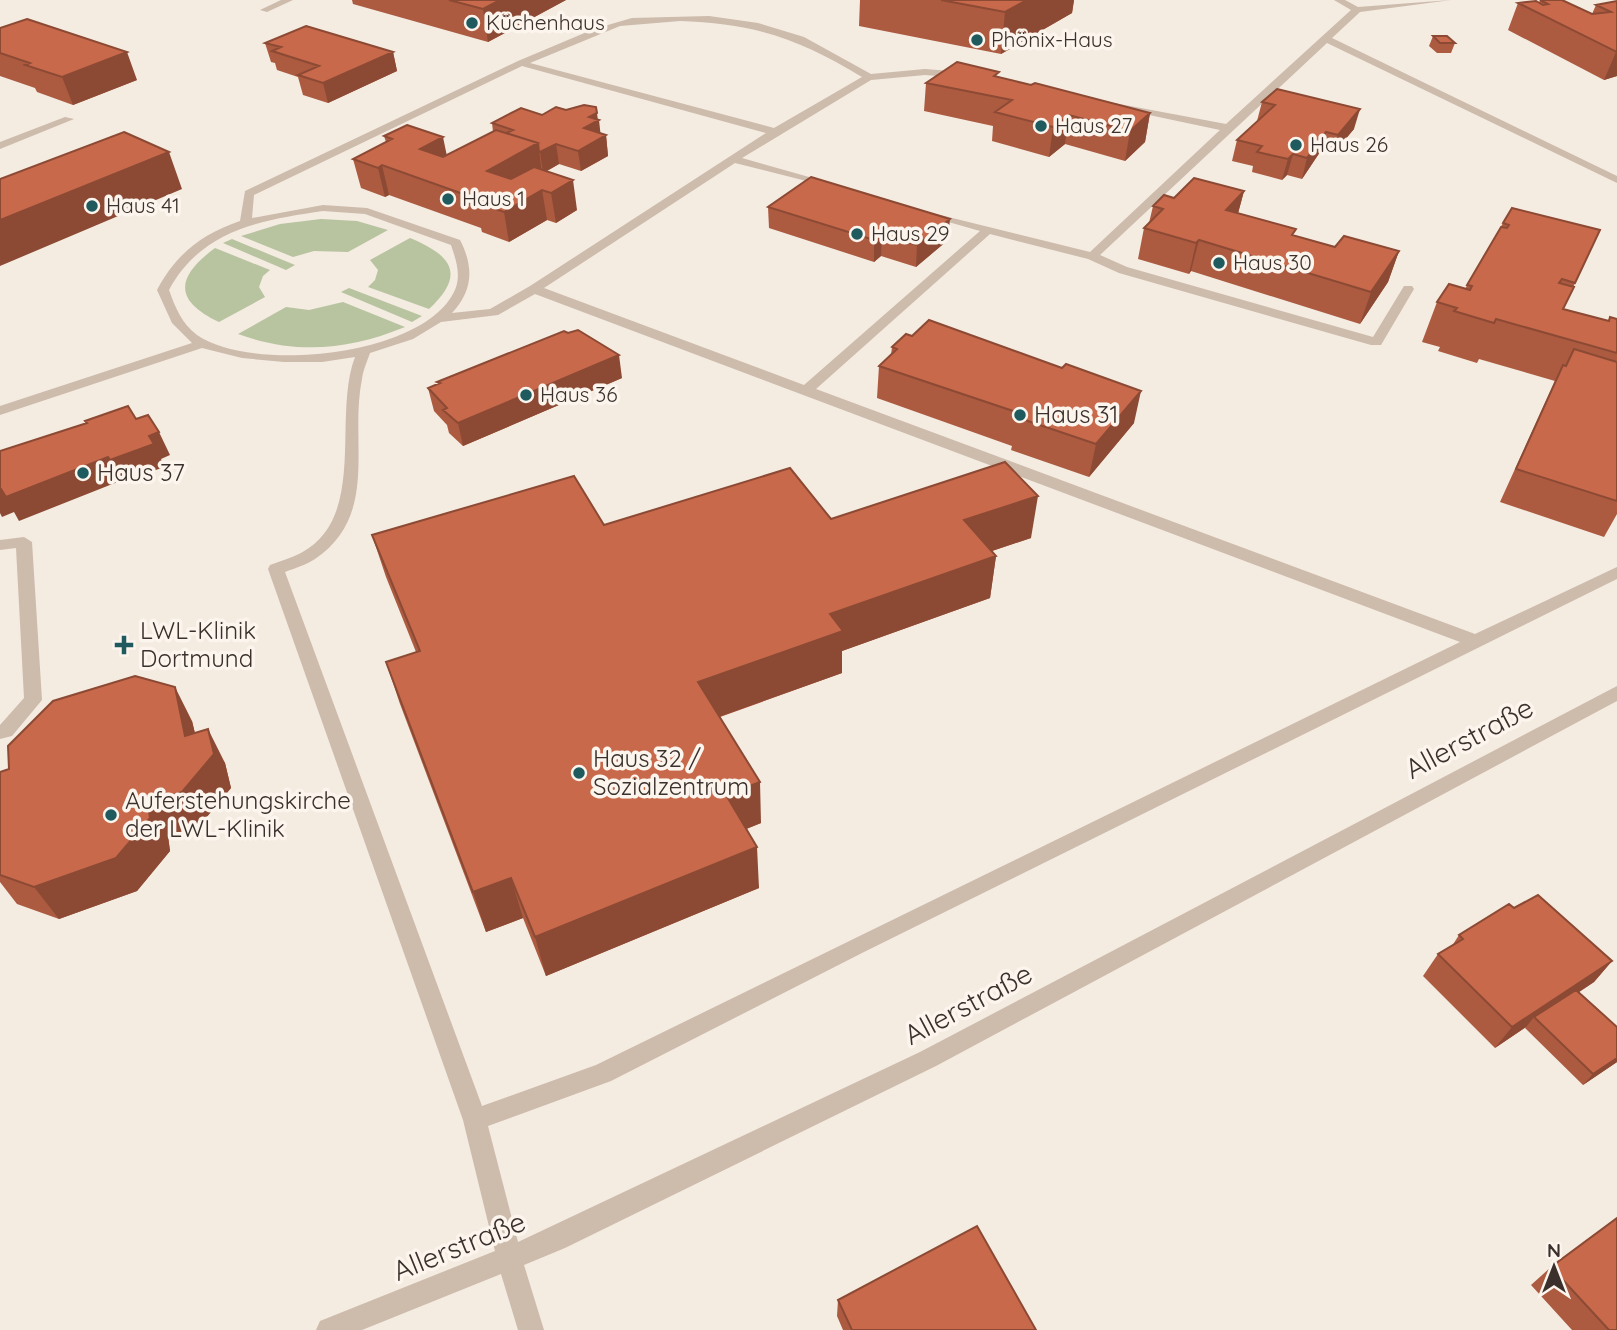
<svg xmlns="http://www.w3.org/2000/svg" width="1617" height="1330" viewBox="0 0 1617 1330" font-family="Quicksand,sans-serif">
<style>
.green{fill:#b8c4a0}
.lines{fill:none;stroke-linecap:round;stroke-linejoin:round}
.minor{fill:#cdbbac;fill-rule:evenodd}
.wall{fill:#ac5a40}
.shaded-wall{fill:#8c4a34}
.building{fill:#c8694b;stroke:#8c4a34;stroke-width:2}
.poi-dot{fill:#1f5a5e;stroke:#fbf5ee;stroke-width:2.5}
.labels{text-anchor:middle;stroke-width:7;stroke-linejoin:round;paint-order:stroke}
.far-poi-label{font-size:21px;fill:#3b302b;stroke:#fbf5ee;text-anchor:start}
.poi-label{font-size:24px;fill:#3b302b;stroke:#fbf5ee;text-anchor:start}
.near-street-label{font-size:28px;fill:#3b302b;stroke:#fbf5ee}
</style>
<rect width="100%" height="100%" fill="#f4ebe1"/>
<path class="green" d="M321,219L357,221L388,230L348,252L314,251L293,257L241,236L280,224Z
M410,238C451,255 467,274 429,309L368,287L375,280L378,270L370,260Z
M232,239L295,265L286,270L223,243Z
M215,248L270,270L263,276L259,287L265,297L219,322C173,300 176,277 215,248Z
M349,288L422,316L412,322L341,292Z
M343,302L405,327C349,350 296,355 238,334L286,307L309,310Z"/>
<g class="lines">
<path class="minor" d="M281,0H293L267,12L260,10Z
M1334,0H1345L1358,7L1451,0L1360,12L1332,38L1617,176V183L1327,43L1100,255L1127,267L1373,337L1404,286H1412L1414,289L1381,345H1371L1119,273L1088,259L990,234L816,389L1475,634L1617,567V579L862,953L611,1081L488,1126L518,1242L920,1052L1617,686V701L936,1066L565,1248L524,1265L544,1330H518L501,1274L362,1330H316L320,1321L495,1251L463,1120L268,569L270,565C280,561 291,558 301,553C368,517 332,417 355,357L322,362H284L242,358L202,348L0,415V406L192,343L172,323L157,290C176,254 202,234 240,221L245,191L518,61L594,29L632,18L709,16L758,23L804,37L871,74L925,69L963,72L968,75L963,78L925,75L871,80L742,158L834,184V188L735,163L544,288L804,385L980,231L924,215V211L1090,252L1220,130L1097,104L1092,101L1093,99L1226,124L1351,10ZM680,21C753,23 800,39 862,77L774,128L530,63L620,26ZM522,66L766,133L530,286L490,309L452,313C473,291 474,267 460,240L367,208L323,205L252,218L254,195ZM323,211L365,214L451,245C456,260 462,276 454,292C422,357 252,373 197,335C182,324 175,307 169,290C201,230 261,220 323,211ZM535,294L1460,642L596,1065L482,1106L285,572C295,568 306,565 315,559C380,515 349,442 362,379C363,370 367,362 370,353L413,339L441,322L498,315Z
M65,117L74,119L0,149V142Z
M24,537L32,542L42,700L12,736L0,739V725L24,698L16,548L0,550V540Z"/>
</g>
<path class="wall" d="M352,0H566L488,42L353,4Z
M860,0H1074L1072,13L1001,54L859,26Z
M1540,0L1592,14L1596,5L1617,1V76L1604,80L1508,30L1518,3H1539Z
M0,28L137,80L73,105L37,92L35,88L0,76Z
M1433,36L1455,43L1451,53H1437L1429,46Z
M265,43L393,52L397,71L328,103L303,95L298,77L277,70L275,63L271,62Z
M998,77L1150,113L1145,142L1125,161L1065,144L1049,157L992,141L993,126L924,111L926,83Z
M1277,89L1354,129L1332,155L1320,152L1302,179L1287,175L1282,180L1252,172L1253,166L1232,161L1237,140L1257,121L1262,102Z
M542,115L597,120L600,133L606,135L608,156L581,171L559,164L547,171L577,210L556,223L547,220L509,242L482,232L481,228L389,195L385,197L361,188L353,159L386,142L384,136L447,155L493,132L492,123Z
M1244,191L1238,213L1294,236L1335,247L1399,251L1388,282L1360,324L1191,271L1189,274L1138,259L1144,228L1149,223L1153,206Z
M768,207L948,240L916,267L881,256L874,262L769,228Z
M1503,223L1600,230L1563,309L1608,321L1617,319V514L1604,537L1500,502L1555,381L1479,359L1477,363L1438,351L1440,347L1422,342L1437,302L1465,289Z
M892,347L1134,423L1089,477L1011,450L1012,446L877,398L879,366L891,355Z
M622,378L463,446L449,433L447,425L434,411L428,388L438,384L437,382Z
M831,519L1031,538L992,551L996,556L990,598L842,651V673L720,717L761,823L746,829L759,888L546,976L523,918L486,932L400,704L386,662L416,652L386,577L372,535L604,525Z
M192,721L195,733L225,763L231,788L200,825L168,836L170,851L137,891L59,919L17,904L0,882V772L9,769Z
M1514,908L1612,961L1594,982L1579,992L1617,1027V1062L1583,1085L1525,1028L1526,1027L1495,1048L1423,976L1438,954L1452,946L1459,935Z
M1551,1267L1617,1330H1572L1531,1285Z
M838,1300L1036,1330H843L837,1316Z"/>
<path class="shaded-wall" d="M500,0H566L488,42L483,9Z
M1027,0H1074L1072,13L1001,54L1005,12Z
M127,52L137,80L73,105L62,77Z
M393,52L397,71L328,103L323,83Z
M1616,52H1617V76L1604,80Z
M1360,109L1354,129L1332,155L1338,135Z
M597,113L598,121L599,120L601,138L606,135L608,156L581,171L578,151L584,128L589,117Z
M1150,113L1145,142L1125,161L1130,131Z
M1069,115L1065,144L1049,157L1053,127Z
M1326,132L1320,152L1302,179L1307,158Z
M443,137L449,166L420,149Z
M538,143L542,173L493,201L487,171Z
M556,144L559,164L543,173L540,152Z
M169,152L182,189L0,266V220Z
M1293,154L1287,175L1282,180L1288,159Z
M382,165L389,195L385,197L378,168Z
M573,180L577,210L556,223L551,193Z
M542,190L547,220L509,242L504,212Z
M1244,191L1236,221L1226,210Z
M950,219L948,240L916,267L917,245Z
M882,235L881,256L874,262V240Z
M1199,240L1191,271L1189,274L1196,243Z
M1399,251L1388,282L1360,324L1371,292Z
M619,355L622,378L463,446L458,423Z
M1141,391L1134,423L1089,477L1096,444Z
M159,432L170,455L161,459L164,467L121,483L110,460L149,436Z
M108,457L120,481L19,521L14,512L2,517L0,513V489Z
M1038,496L1031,538L959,562L964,520Z
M996,556L990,598L842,651V673L702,723L698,682L830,614Z
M175,687L192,721L203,768L208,729L225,763L231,788L200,825L168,836L170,851L137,891L59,919L34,887L148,803L185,736Z
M760,782L761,823L729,836L726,795Z
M757,847L759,888L546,976L535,937Z
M511,878L523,918L486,932L473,892Z
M1612,961L1594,982L1537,1020L1534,1017L1526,1027L1495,1048L1512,1027Z
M1617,1058V1062L1583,1085L1593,1074Z"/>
<path class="building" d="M449,0H500L483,9Z
M941,0H1027L1005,12Z
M1540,0H1562L1592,14L1611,12L1596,5L1617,1V52L1518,3L1536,1L1543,5L1548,4Z
M27,19L127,52L62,77L25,65L30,63L0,53V28Z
M306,26L393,52L323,83L298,75L319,66L272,51L281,47L265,43Z
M1433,36H1447L1455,43H1440Z
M957,62L999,72L994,76L1031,85L1035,83L1150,113L1130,131L1069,115L1053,127L995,112L1012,100L926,83Z
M1277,89L1360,109L1338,135L1326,132L1307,158L1293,154L1288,159L1257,152L1262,146L1237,140L1275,105L1262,102Z
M584,105L596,107L597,113L589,117L599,120L584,128L606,135L578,151L556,144L540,152H539L538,143L506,133L513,130L492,123L521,108L542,115L556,107L566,110Z
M407,125L443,137L420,149L443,157L496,130L538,143L487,171L511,179L534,167L573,180L551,193L542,190L504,212L476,202L480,200L382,165L378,168L353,159L392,139L384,136Z
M124,132L169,152L0,220V179Z
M811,177L950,219L917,245L882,235L874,240L768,207Z
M1194,178L1244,191L1226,210L1296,229L1292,235L1335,247L1344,236L1399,251L1371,292L1199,240L1196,243L1144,228L1163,209L1153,206L1164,195L1174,198Z
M1512,208L1600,230L1575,283L1562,279L1559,283L1574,287L1563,309L1609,321L1610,317L1617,319V353L1496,319L1494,323L1454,311L1457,308L1437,302L1449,284L1470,290L1472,286L1467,285L1501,227L1507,228L1509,225L1503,223Z
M929,320L1062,368L1066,364L1141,391L1096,444L1016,417L1019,413L879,366L897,349L892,347L906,334L912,336Z
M578,330L619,355L458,423L443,410L447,408L428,388L440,383L437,382L564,331L568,333Z
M1574,349L1617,362V501L1516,469L1563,365L1566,366Z
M128,406L136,419L148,415L159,432L149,436L154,444L110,460L108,457L6,497L1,489H0V451L87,423L85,421Z
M1005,462L1038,496L964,520L996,556L830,614L843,631L698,682L760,782L726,795L757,847L535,937L511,878L473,892L386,662L420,651L372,535L574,476L604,525L790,468L831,519Z
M135,676L175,687L185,736L208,729L214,754L182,792L148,803L150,818L116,858L34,887L0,875V772L9,769L8,746L53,701Z
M1538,895L1612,961L1512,1027L1438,954L1463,939L1459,935L1509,904L1514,908Z
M1576,990L1617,1027V1058L1593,1074L1534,1017Z
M1617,1218V1330H1609L1551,1267Z
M977,1226L1036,1330H852L838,1300Z"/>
<g class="poi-dot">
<circle cx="472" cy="23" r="7"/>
<circle cx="977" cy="40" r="7"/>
<circle cx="1041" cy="126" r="7"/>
<circle cx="1296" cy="145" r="7"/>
<circle cx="448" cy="199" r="7"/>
<circle cx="92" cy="206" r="7"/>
<circle cx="857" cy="234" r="7"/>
<circle cx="1219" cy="263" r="7"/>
<circle cx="526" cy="395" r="7"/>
<circle cx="1020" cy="415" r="7"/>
<circle cx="83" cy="473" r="7"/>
<path d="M120.5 634.5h7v7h7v7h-7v7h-7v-7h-7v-7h7z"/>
<circle cx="579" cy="773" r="7"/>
<circle cx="111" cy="815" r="7"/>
</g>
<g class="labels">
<g class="far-poi-label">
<text x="486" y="30">Küchenhaus</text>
<text x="991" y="47">Phönix-Haus</text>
<text x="1055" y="133">Haus 27</text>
<text x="1310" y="152">Haus 26</text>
<text x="462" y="206">Haus 1</text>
<text x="106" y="213">Haus 41</text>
<text x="871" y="241">Haus 29</text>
<text x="1233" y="270">Haus 30</text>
<text x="540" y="402">Haus 36</text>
</g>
<g class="poi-label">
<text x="1034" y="423">Haus 31</text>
<text x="97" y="481">Haus 37</text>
<text x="140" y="639">LWL-Klinik<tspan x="140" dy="28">Dortmund</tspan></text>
<text x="593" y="767">Haus 32 /<tspan x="593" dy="28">Sozialzentrum</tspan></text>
<text x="125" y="809">Auferstehungskirche<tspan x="125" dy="28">der LWL-Klinik</tspan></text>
</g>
<g class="near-street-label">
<text transform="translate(1469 738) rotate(-28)" y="10">Allerstraße</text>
<text transform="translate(968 1004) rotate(-28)" y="10">Allerstraße</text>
<text transform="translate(459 1246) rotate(-22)" y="10">Allerstraße</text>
</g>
</g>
<g transform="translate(1554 1267)" stroke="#fbf5ee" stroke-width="5" paint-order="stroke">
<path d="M0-5L12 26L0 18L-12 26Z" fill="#3b302b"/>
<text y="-10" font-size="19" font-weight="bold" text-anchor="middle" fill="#3b302b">N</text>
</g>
</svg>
